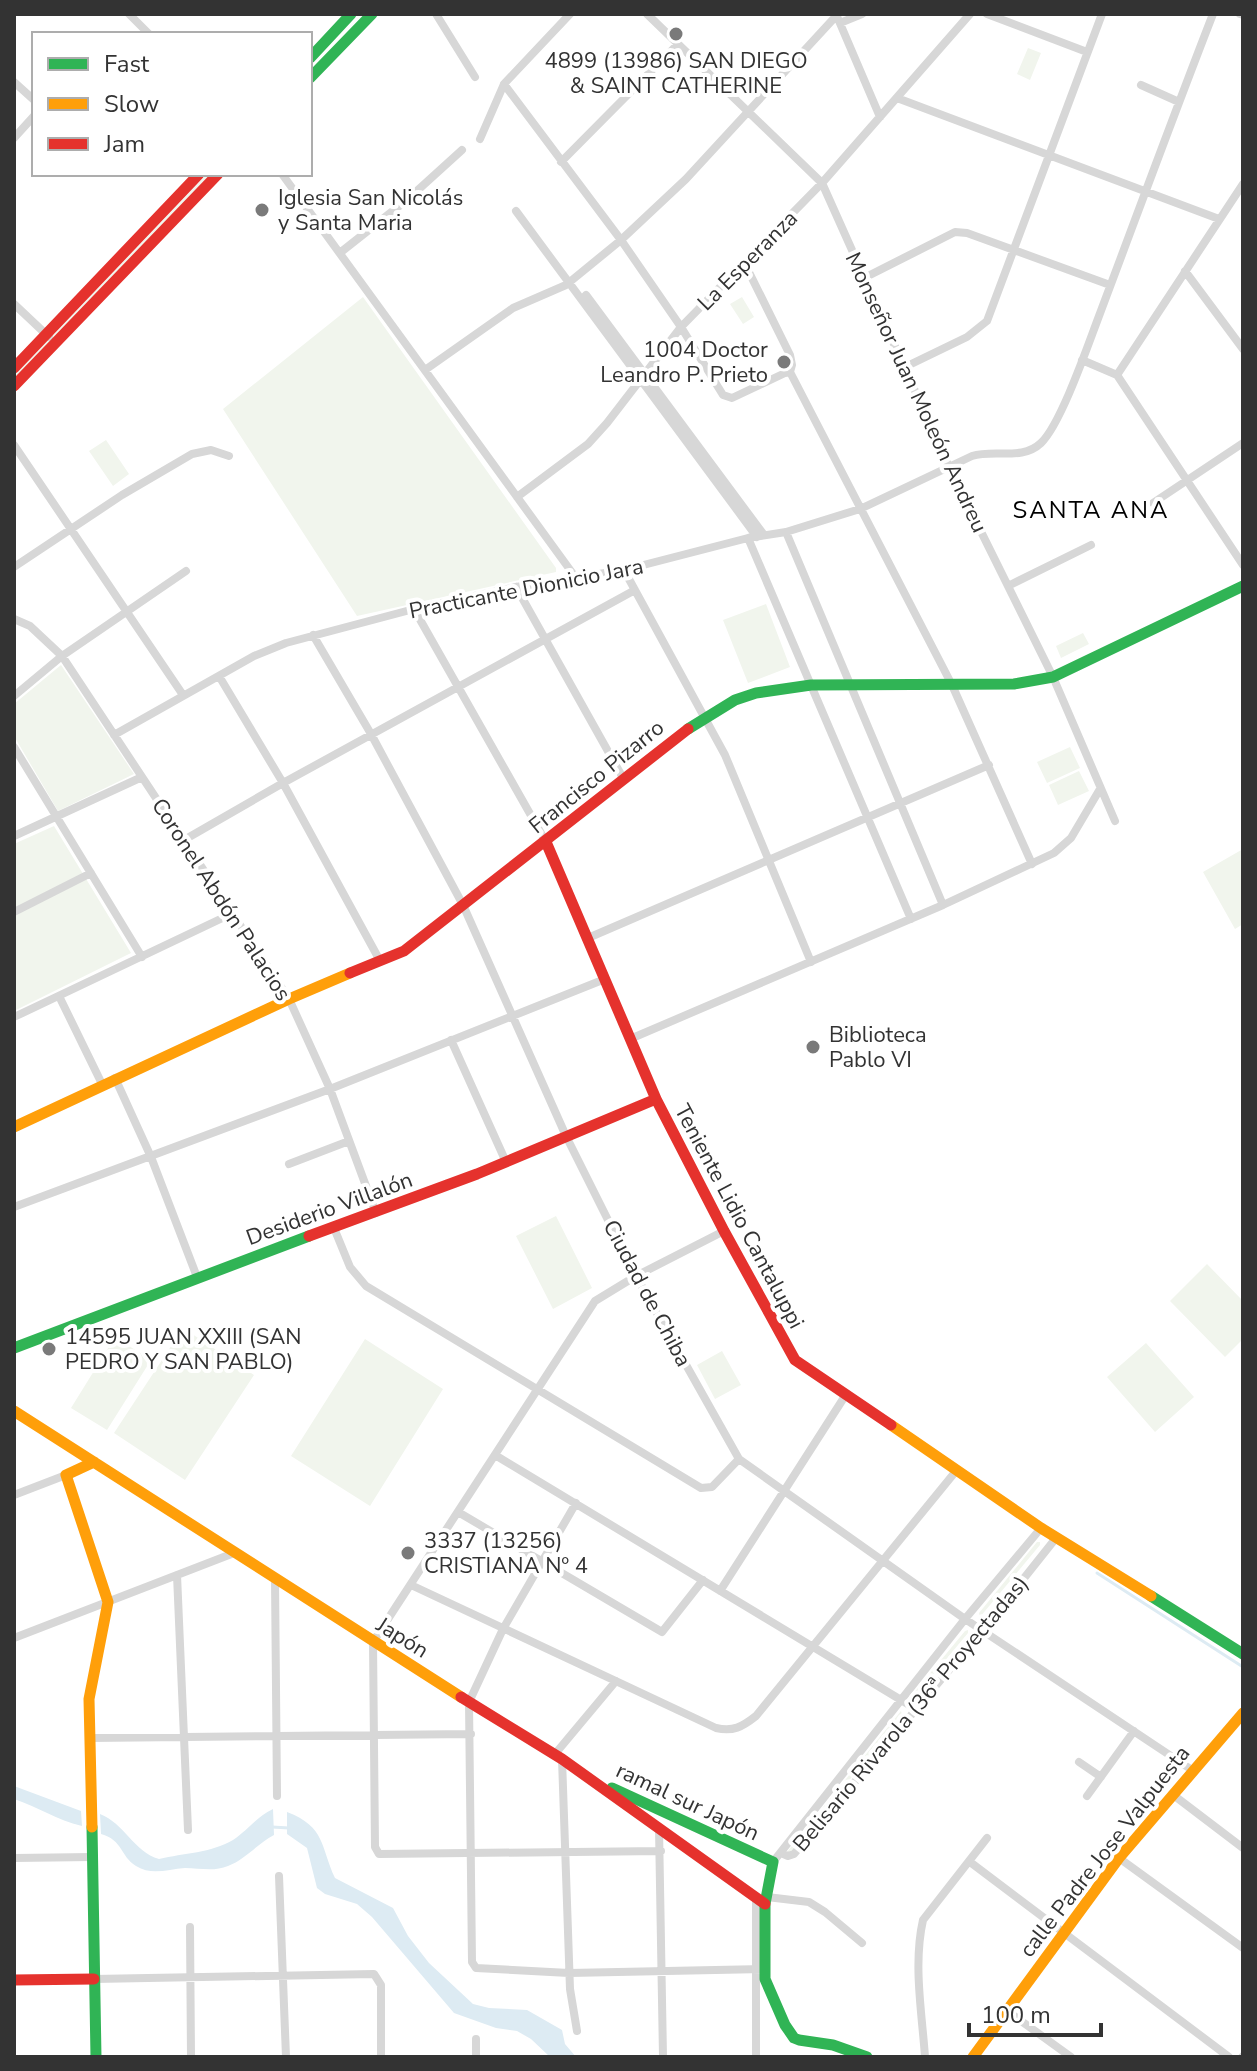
<svg xmlns="http://www.w3.org/2000/svg" width="1257" height="2071" viewBox="0 0 1257 2071" font-family="'Nunito Sans',sans-serif">
<style>
.green{fill:#f1f5ed}
.water{fill:#ddebf3}
.lines{fill:none;stroke-linecap:round;stroke-linejoin:round}
.stream{stroke:#ddebf3;stroke-width:3}
.street{stroke:#d7d7d7;stroke-width:8}
.fast{stroke:#30b455;stroke-width:11}
.slow{stroke:#ff9f0a;stroke-width:11}
.jam{stroke:#e5322d;stroke-width:11}
.poi-dot{fill:#7a7a7a;stroke:#fff;stroke-width:3}
.labels{text-anchor:middle;stroke-width:8;stroke-linejoin:round;paint-order:stroke}
.poi-label{font-size:22px;fill:#333;stroke:#fff;text-anchor:start}
.street-label{font-size:22px;fill:#333;stroke:#fff}
.neighbourhood-label{font-size:24px;letter-spacing:2px;fill:#000;stroke:#fff}
</style>
<rect width="100%" height="100%" fill="#fff"/>
<path class="green" d="M1028,48L1041,53L1030,80L1017,74Z
M207,174H211L14,379V376Z
M363,297L556,568V572L357,616L223,409Z
M742,297L754,317L743,324L730,304Z
M106,440L129,474L113,486L89,451Z
M766,604L790,667L748,683L723,620Z
M1083,633L1089,644L1061,658L1056,646Z
M61,665L134,774L58,811L14,736V704Z
M1070,747L1080,768L1047,783L1037,762Z
M1079,771L1089,791L1058,805L1049,785Z
M54,826L131,953L14,1011V844Z
M1243,849V924L1235,929L1203,872Z
M556,1216L592,1288L553,1309L516,1236Z
M1207,1264L1243,1301V1339L1225,1357L1170,1301Z
M183,1328L254,1375L185,1480L114,1433Z
M115,1337L151,1360L107,1430L71,1408Z
M365,1339L443,1389L370,1506L291,1456Z
M1146,1343L1194,1397L1155,1432L1107,1377Z
M722,1351L741,1385L715,1399L697,1365Z
M1037,1542H1040V1545L980,1617L979,1613Z
M968,1630V1633L914,1698L913,1694L965,1631Z
M901,1711L902,1715L791,1852H787Z"/>
<path class="water" d="M14,1786L81,1811L82,1826C57,1820 38,1807 14,1799Z
M273,1809L274,1835C258,1843 246,1859 228,1866C214,1872 199,1868 185,1868C168,1869 152,1876 136,1866C120,1856 123,1840 101,1834L100,1814C124,1823 134,1852 159,1859C184,1853 211,1853 233,1840C248,1830 255,1818 273,1809Z
M287,1812C326,1827 320,1846 335,1878L393,1908L408,1936L429,1963L473,2004L489,2008L527,2010L562,2030L565,2044L576,2057H550L531,2039L517,2031L496,2028L454,2013L372,1917L357,1904L325,1894L317,1888L307,1848L287,1834Z"/>
<g class="lines">
<path class="stream" d="M1097,1573L1243,1667
M272,1827L289,1828"/>
<path class="street" d="M129,14L149,34
M436,14L475,77
M647,14L822,183L949,467L1053,677L1115,821
M836,14L880,117
M987,14L1087,52
M1240,14L1243,15
M840,23L862,14
M14,82L34,100
M504,84L621,240L681,327L723,395L732,398L785,373L790,372
M1141,85L1179,102
M897,98L1219,219
M14,138L34,116
M480,139L504,84L570,14
M561,162L678,44
M282,174L576,578
M516,211L757,537
M341,252L408,199L462,150
M744,262L790,355L792,365L790,372
M1185,271L1243,349
M864,278L955,232L967,233L1110,285
M586,295L764,535
M14,304L49,337
M1082,360L1117,375L1243,565
M905,367L967,337L987,321L1102,14
M425,370L513,308L566,285L621,240L686,179L837,15
M790,372L952,685L1032,864
M1117,375L1243,184
M14,445L183,695
M517,497L588,444L607,423L681,327L822,183L970,14
M1153,503L1243,443
M786,532L943,905
M748,538L911,919
M14,567L122,495L192,454L211,450L229,456
M624,570L725,755L811,962
M1008,586L1091,545
M516,587L623,778
M414,609L546,842
M14,619L30,626L62,656L289,999L330,1089L376,1213
M313,635L371,734L463,905L566,1136L636,1276L739,1459L965,1619L1192,1770
M219,676L283,783L379,959
M14,696L62,656L186,571
M114,735L254,656L286,643L414,609L516,587L624,570L748,538L786,532L860,509L972,456C995,449 1022,461 1041,443C1061,424 1088,345 1099,316C1137,215 1174,114 1213,14
M14,747L142,957
M14,836L142,777
M184,840L283,783L635,590
M14,912L91,873
M588,938L989,765
M59,996L102,1084
M14,1017L233,913
M630,1039L943,905L1054,853L1071,838L1100,789
M451,1040L506,1162
M115,1078L151,1157L197,1277
M289,1164L349,1141
M14,1207L330,1089L605,979
M334,1228L350,1267L366,1286L701,1488L712,1487L739,1459
M495,1455L916,1709
M14,1495L66,1475
M576,1503L503,1629L469,1702L472,1962L476,1968L569,1973L765,1969
M458,1512L662,1632L703,1580
M177,1575L188,1830
M275,1579L277,1796
M411,1585L716,1728C733,1732 742,1727 756,1716L956,1471
M720,1591L845,1396
M14,1638L234,1553
M90,1738L471,1734
M555,1754L616,1681
M562,1759L570,1989L577,2031
M1079,1762L1101,1777
M1172,1794L1243,1848
M1087,1796L1134,1731
M659,1828L663,2057
M661,1851L379,1854L375,1847L373,1642L595,1301L636,1276L724,1231
M781,1853L788,1856L794,1854L982,1631L1056,1538
M14,1858L92,1857
M1119,1858L1243,1948
M773,1862L965,1619L1041,1528
M970,1862L1229,2057
M279,1876L286,2057
M756,1897V2057
M767,1897L809,1902L825,1912L862,1943
M190,1927L191,2057
M94,1979L374,1974L381,1985V2057
M1006,2010L1071,2057
M476,2039V2057
M925,2057C922,2013 913,1964 923,1920L987,1838
M1242,2057L1243,2056"/>
<path class="fast" d="M310,58L351,14
M310,78L372,14
M688,729L735,700L756,693L811,685L1014,684L1053,677L1243,586
M14,1348L309,1236
M1151,1596L1243,1654
M612,1788L773,1862L765,1904V1979L785,2025L794,2038L799,2040L833,2045L867,2057
M92,1827L96,2057"/>
<path class="slow" d="M14,1127L289,999L350,973
M14,1411L461,1697
M891,1425L1041,1528L1151,1596
M92,1827L89,1699L108,1602L66,1475L94,1462
M973,2057L1119,1858L1243,1713"/>
<path class="jam" d="M14,368L199,174
M14,386L218,174
M546,842L656,1099L724,1231L795,1360L891,1425
M350,973L404,951L688,729
M309,1236L477,1174L656,1099
M461,1697L562,1759L765,1904
M14,1980L94,1979"/>
</g>
<g class="poi-dot">
<circle cx="676" cy="34" r="8"/>
<circle cx="262" cy="210" r="8"/>
<circle cx="784" cy="362" r="8"/>
<circle cx="813" cy="1047" r="8"/>
<circle cx="49" cy="1349" r="8"/>
<circle cx="408" cy="1553" r="8"/>
</g>
<g class="labels">
<g class="poi-label">
<text x="676" y="68" text-anchor="middle">4899 (13986) SAN DIEGO<tspan x="676" dy="25">&amp; SAINT CATHERINE</tspan></text>
<text x="278" y="205">Iglesia San Nicolás<tspan x="278" dy="25">y Santa Maria</tspan></text>
<text x="768" y="357" text-anchor="end">1004 Doctor<tspan x="768" dy="25">Leandro P. Prieto</tspan></text>
<text x="829" y="1042">Biblioteca<tspan x="829" dy="25">Pablo VI</tspan></text>
<text x="65" y="1344">14595 JUAN XXIII (SAN<tspan x="65" dy="25">PEDRO Y SAN PABLO)</tspan></text>
<text x="424" y="1548">3337 (13256)<tspan x="424" dy="25">CRISTIANA Nº 4</tspan></text>
</g>
<g class="street-label">
<text transform="translate(747 260) rotate(-45)" y="8">La Esperanza</text>
<text transform="translate(917 392) rotate(65)" y="8">Monseñor Juan Moleón Andreu</text>
<text transform="translate(526 588) rotate(-11)" y="8">Practicante Dionicio Jara</text>
<text transform="translate(596 776) rotate(-39)" y="8">Francisco Pizarro</text>
<text transform="translate(222 899) rotate(57)" y="8">Coronel Abdón Palacios</text>
<text transform="translate(329 1208) rotate(-20)" y="8">Desiderio Villalón</text>
<text transform="translate(740 1216) rotate(62)" y="8">Teniente Lidio Cantaluppi</text>
<text transform="translate(648 1293) rotate(62)" y="8">Ciudad de Chiba</text>
<text transform="translate(403 1637) rotate(32)" y="8">Japón</text>
<text transform="translate(910 1713) rotate(-50)" y="8">Belisario Rivarola (36ª Proyectadas)</text>
<text transform="translate(688 1801) rotate(25)" y="8">ramal sur Japón</text>
<text transform="translate(1104 1851) rotate(-52)" y="8">calle Padre Jose Valpuesta</text>
</g>
<g class="neighbourhood-label">
<text x="1091" y="518">SANTA ANA</text>
</g>
</g>
<rect width="1257" height="2071" fill="none" stroke="#333333" stroke-width="32"/>
<rect x="32" y="32" width="280" height="144" fill="#ffffff" stroke="#adadad" stroke-width="2"/>
<rect x="48" y="58" width="40" height="12" fill="#30b455" stroke="#adadad" stroke-width="2"/>
<text x="104" y="72" font-size="24" fill="#333333">Fast</text>
<rect x="48" y="98" width="40" height="12" fill="#ff9f0a" stroke="#adadad" stroke-width="2"/>
<text x="104" y="112" font-size="24" fill="#333333">Slow</text>
<rect x="48" y="138" width="40" height="12" fill="#e5322d" stroke="#adadad" stroke-width="2"/>
<text x="104" y="152" font-size="24" fill="#333333">Jam</text>
<path d="M969 2023v12h132v-12" fill="none" stroke="#333333" stroke-width="4"/>
<text x="981" y="2023" font-size="24" fill="#333333" stroke="#ffffff" stroke-width="6" paint-order="stroke">100 m</text>
</svg>
